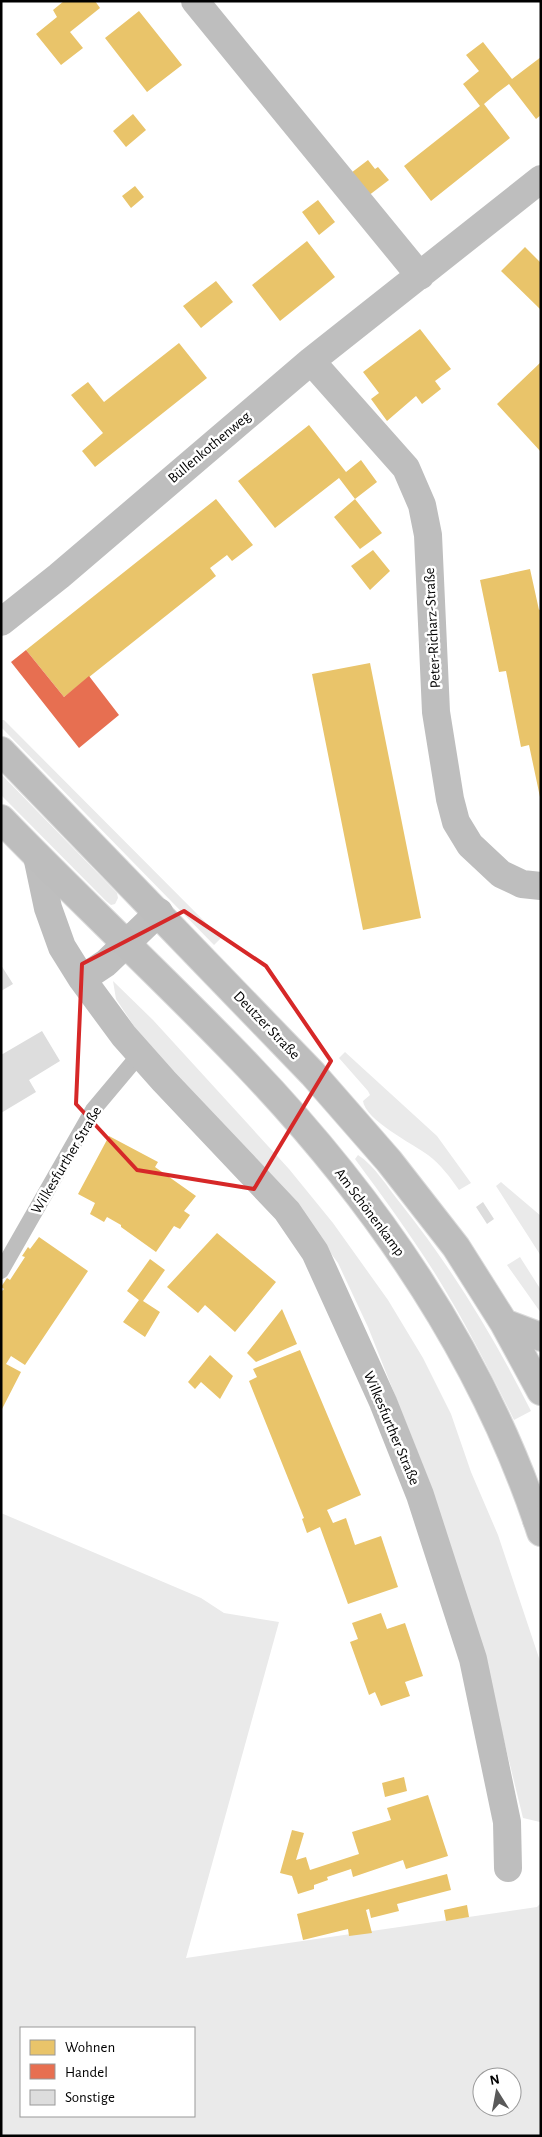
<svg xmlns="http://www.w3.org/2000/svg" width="542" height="2137" viewBox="0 0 542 2137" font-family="'Alegreya Sans',sans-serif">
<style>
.green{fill:#eaeaea;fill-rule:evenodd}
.homes{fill:#e9c46a}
.shops{fill:#e76f51}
.building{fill:#ddd}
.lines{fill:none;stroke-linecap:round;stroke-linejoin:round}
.primary-casing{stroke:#dbdbdb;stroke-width:30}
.highway-casing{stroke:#dbdbdb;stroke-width:30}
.lane{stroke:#bebebe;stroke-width:16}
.street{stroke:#bebebe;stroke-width:28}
.primary{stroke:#bdbdbd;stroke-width:28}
.highway{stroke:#bdbdbd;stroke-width:28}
.marked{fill:none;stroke:#d62828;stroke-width:4;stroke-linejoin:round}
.labels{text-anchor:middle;stroke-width:5;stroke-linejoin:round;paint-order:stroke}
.street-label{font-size:15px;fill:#000;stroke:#fff}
</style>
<rect width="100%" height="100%" fill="#fff"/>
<path class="green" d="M1,720H4L221,938L214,945L1,727Z
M1,774L117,893L118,898L115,904L111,905L106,901L1,795Z
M113,981L153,1020L289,1169L333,1223L388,1300L423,1358L451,1414L471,1472L498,1535L541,1664V1824L540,1822L523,1818L484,1659L431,1486L368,1327L338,1263L296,1206L205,1109L138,1032L116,999Z
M345,1052L437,1136L471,1183L459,1190C450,1177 441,1165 428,1155C413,1144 365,1120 363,1101L370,1095L368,1091L339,1058Z
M358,1155C375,1166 388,1188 401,1204C452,1268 494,1337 531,1411L514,1420C490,1371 465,1322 436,1275C411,1235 383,1197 355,1159Z
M501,1182L541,1216V1256L496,1186Z
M520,1257L541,1290V1313L507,1265Z
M1,1513L201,1598L224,1613L279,1622L186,1958L537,1907L541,1903V2136H1ZM21,2028H194V2116H21ZM482,2077H512V2107H482Z"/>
<path class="homes" d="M64,1H95L100,8L70,32L83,48L61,65L36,34L57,17L53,10Z
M139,11L182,65L147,92L105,38Z
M483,42L512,79L541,57V115L536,119L509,84L497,93L484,104L510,138L431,201L404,166L480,106L463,84L479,71L466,55Z
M133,114L146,130L126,147L113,131Z
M368,160L375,169L378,167L389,180L368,196L351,173Z
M135,186L144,197L131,208L122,196Z
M318,200L335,222L319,235L302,212Z
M307,241L335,277L280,321L252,285Z
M525,247L541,263V310L501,271Z
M216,281L233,302L201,328L183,306Z
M420,329L451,369L435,381L441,389L422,404L416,396L387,421L371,399L379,393L363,372Z
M179,343L207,378L95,467L82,451L103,433L71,395L88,382L104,402Z
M541,362V452L497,404Z
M309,425L346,472L361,460L377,482L355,499L339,478L275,528L238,481Z
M216,499L253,545L232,561L227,555L210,568L216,576L64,697L26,650Z
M355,499L382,533L360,549L334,517Z
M373,550L390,571L370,590L351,566Z
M530,569L539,610L541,609L540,797L529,745L521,747L506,671L499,672L480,580Z
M370,663L421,918L363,930L312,674Z
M109,1136L158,1162L155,1167L196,1196L184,1211L190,1215L180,1229L174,1226L156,1252L121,1227V1225L107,1217L104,1222L90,1214L95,1203L78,1194Z
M217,1233L276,1282L235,1332L205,1305L198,1313L167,1287Z
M39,1237L88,1271L25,1365L11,1356L6,1364L21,1372L1,1411V1292L4,1289L1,1287L7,1278L10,1280L25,1257L22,1256L28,1247L30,1249Z
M150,1259L165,1270L143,1301L160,1312L145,1337L123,1322L139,1300L127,1291Z
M282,1309L297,1344L256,1362L247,1353Z
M300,1350L361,1495L327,1510L333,1523L346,1518L355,1545L381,1536L398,1587L348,1604L320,1527L307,1533L302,1519L304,1518L249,1381L257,1377L253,1369Z
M210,1355L233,1376L220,1399L201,1382L195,1389L188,1382Z
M381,1613L387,1629L405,1623L423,1676L405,1682L410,1696L381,1706L375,1692L369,1695L350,1642L358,1639L352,1623Z
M404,1777L407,1791L385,1797L382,1783Z
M428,1795L448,1856L406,1869L403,1860L353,1877L351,1869L327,1877L328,1880L314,1885V1889L298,1894L292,1876L280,1873L292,1830L304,1833L296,1860L306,1857L310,1870L359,1854L352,1832L391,1820L387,1808Z
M447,1874L451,1890L397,1904L399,1911L371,1918L369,1909L366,1910L372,1933L349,1936L348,1929L303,1940L297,1914Z
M467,1905L469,1917L446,1921L444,1910Z"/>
<path class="shops" d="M26,650L64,697L89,676L119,715L79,748L11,662Z"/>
<path class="building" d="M1,965L13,984L1,991Z
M42,1031L60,1061L29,1080L36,1092L1,1113V1055Z
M483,1202L494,1219L487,1224L476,1207Z"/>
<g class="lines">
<defs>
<path id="primary" d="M1,751L313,1074L389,1161L456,1247L504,1323L541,1391
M1,819C82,903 168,982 248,1066C376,1200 483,1355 541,1532
M504,1323L541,1337"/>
<path id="highway" d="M537,1520L541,1524"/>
</defs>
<use href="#primary" class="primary-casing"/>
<use href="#highway" class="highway-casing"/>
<path class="lane" d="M1,1271L93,1110L140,1054"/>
<path class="street" d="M195,1L420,276
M311,361L406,468L422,505L428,535L436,712L450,799L456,822L470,845L501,874L522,884L541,886
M1,622L59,576L311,361L541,179
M37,856L48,908L62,947L82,979L124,1036L164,1081L287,1211L315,1252L383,1402L420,1495L473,1659L507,1822L508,1868
M82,979L106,963L159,912"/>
<use href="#primary" class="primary"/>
<use href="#highway" class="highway"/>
</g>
<path class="marked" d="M184,911L266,966L331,1061L254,1189L137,1170L76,1104L82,964Z"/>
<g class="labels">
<g class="street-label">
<text transform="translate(209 447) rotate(-40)" y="5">Büllenkothenweg</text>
<text transform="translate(432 628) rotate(-93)" y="5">Peter-Richarz-Straße</text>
<text transform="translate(267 1025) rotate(46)" y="5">Deutzer Straße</text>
<text transform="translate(66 1160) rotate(-59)" y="5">Wilkesfurther Straße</text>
<text transform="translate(370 1212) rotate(53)" y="5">Am Schönenkamp</text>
<text transform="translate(392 1428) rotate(67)" y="5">Wilkesfurther Straße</text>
</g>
</g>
<rect width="542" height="2137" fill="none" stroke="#000000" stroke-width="5"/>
<rect x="20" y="2027" width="175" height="90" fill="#ffffff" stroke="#999999"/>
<rect x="30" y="2040" width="25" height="15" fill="#e9c46a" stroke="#999999"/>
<text x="65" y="2052" font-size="15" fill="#000000">Wohnen</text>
<rect x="30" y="2064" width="25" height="15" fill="#e76f51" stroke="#999999"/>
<text x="65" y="2077" font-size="15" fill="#000000">Handel</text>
<rect x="30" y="2090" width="25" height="15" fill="#dddddd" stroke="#999999"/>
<text x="65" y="2102" font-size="15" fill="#000000">Sonstige</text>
<g transform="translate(497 2092) rotate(349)"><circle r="24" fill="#ffffff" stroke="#999999"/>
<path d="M0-4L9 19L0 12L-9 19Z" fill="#595959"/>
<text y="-8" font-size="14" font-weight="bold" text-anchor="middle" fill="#000000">N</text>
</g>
</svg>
